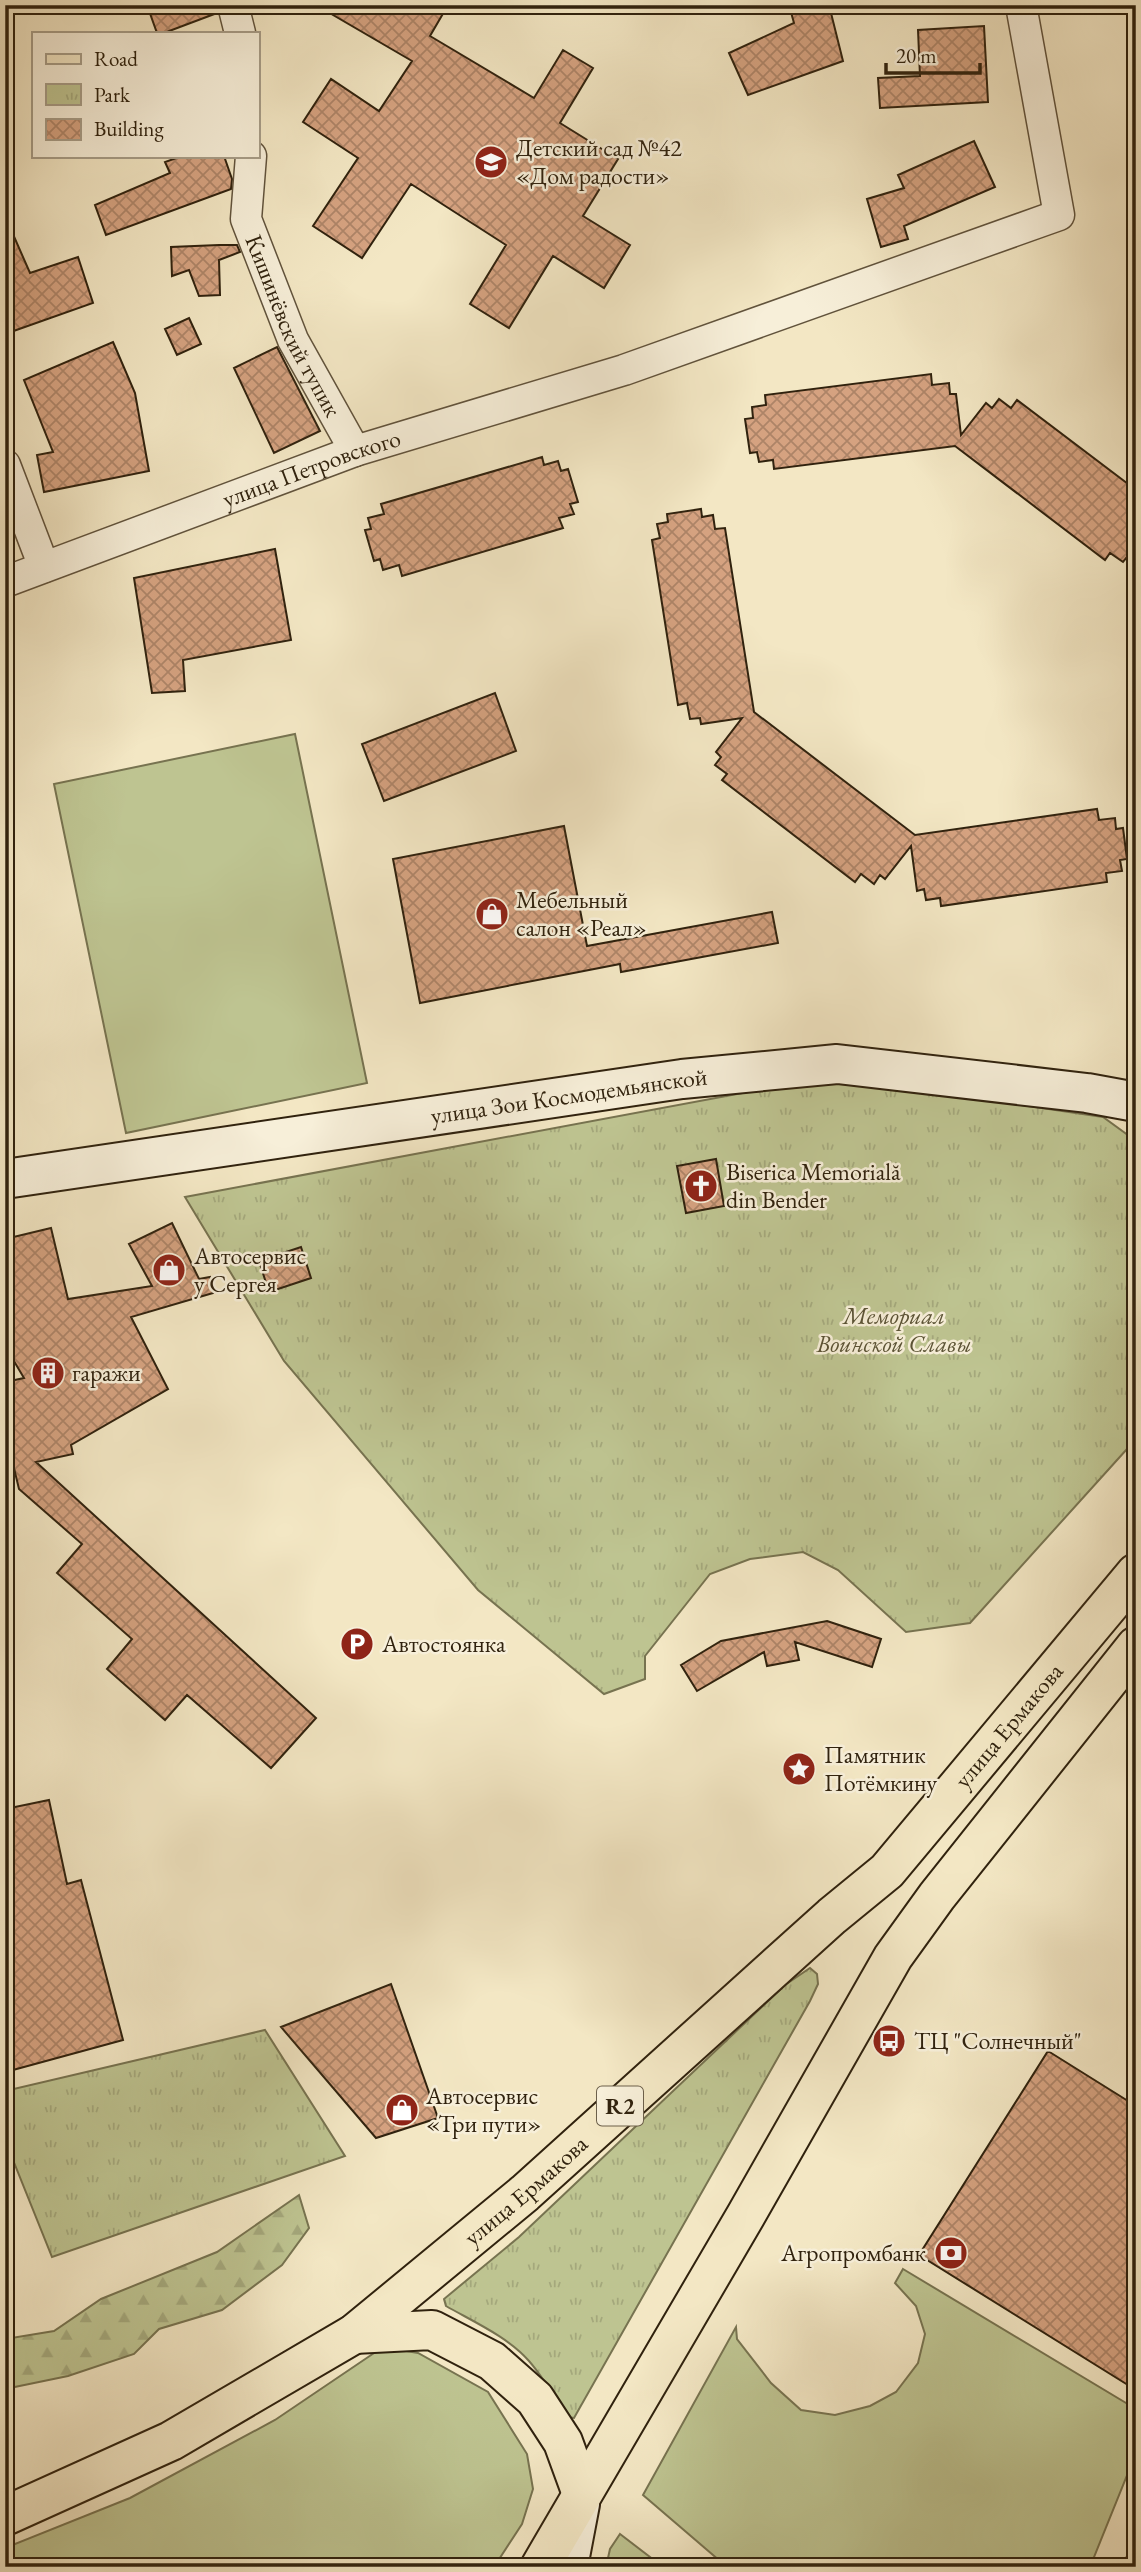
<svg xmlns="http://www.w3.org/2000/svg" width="1141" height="2572" viewBox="0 0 1141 2572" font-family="'EB Garamond',serif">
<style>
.grass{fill:#bec491;stroke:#777350;stroke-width:2}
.forest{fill:url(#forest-firs);stroke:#777350;stroke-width:2}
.park{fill:url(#park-tufts);stroke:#777350;stroke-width:2}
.building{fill:url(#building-cross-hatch);stroke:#30220e;stroke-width:2}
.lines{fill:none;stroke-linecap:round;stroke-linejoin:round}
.street-casing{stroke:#61533c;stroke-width:33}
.secondary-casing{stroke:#30220e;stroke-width:42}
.primary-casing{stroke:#30220e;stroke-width:42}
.street{stroke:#f7efd9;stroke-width:30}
.secondary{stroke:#f7efd9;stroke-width:38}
.primary{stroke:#f3e7c4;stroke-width:38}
.labels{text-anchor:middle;stroke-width:5;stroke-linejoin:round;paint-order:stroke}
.shield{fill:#f7efd9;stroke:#6c604b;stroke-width:2}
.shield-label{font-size:23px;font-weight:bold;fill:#30220e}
.poi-label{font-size:24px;fill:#30220e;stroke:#f7efd9;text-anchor:start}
.street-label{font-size:24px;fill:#30220e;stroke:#f7efd9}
.park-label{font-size:24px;font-style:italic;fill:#5b5335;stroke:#f7efd9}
</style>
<defs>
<pattern id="forest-firs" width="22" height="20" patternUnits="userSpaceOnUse" patternTransform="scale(1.75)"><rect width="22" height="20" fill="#bec491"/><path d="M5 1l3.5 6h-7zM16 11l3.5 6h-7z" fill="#a4a87c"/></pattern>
<pattern id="park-tufts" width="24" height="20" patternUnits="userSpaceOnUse" patternTransform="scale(1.75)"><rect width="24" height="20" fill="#bec491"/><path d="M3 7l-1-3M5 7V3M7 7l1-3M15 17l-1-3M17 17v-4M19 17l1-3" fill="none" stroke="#a4a87c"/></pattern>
<pattern id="building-cross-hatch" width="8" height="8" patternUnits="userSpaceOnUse" patternTransform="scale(1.75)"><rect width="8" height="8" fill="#d5a280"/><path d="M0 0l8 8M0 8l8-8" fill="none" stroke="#ad8467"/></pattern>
</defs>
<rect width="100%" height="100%" fill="#f3e7c4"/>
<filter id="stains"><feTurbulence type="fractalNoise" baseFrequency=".00286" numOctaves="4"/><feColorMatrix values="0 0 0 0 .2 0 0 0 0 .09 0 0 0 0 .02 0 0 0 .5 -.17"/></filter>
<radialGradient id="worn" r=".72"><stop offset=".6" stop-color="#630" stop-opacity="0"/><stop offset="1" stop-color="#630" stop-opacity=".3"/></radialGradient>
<path class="grass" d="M295,734L367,1083L126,1133L54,784Z
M903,2269L1136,2409V2453L1090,2567H727L643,2495L736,2327L737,2339L771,2383L801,2410L835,2415L870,2406L896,2392L918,2363L925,2334L916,2306L895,2283Z
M383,2347L418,2353L488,2392L527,2454L533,2489L522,2524L494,2567H5V2548L130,2498L275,2420Z
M620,2534L663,2567H606L610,2549Z
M1136,2536V2567H1122Z"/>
<path class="forest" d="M299,2195L309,2228L282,2265L222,2310L159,2329L134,2354L68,2376L5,2389V2339L54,2331L101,2299L217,2252Z"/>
<path class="park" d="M828,1077L1103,1117L1136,1141V1439L970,1623L906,1632L838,1570L803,1552L750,1559L710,1574L645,1656V1679L604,1694L478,1590L284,1361L185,1197Z
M810,1968L817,1974L818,1984L810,2001L574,2418L566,2417C555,2398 544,2378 529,2361C508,2337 474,2322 446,2306L444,2299L519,2237L785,1985Z
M265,2030L345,2156L52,2257L5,2140V2091Z"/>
<path class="building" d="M147,5H216L217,13L164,33H157Z
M316,5H448L430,36L534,98L563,50L593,68L560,123L618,159L583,216L630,245L604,288L553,256L509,328L470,304L506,245L411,184L362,258L313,226L358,158L303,122L331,79L379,111L412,61Z
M789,5H829L843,61L748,95L729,53L794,23Z
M984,26L988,102L880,108L878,78L920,76L918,30Z
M974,141L995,187L904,226L908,239L881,247L867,199L904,188L898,175Z
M182,156H224L232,179L231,189L106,235L95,205L170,173L165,162Z
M5,216L30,273L78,257L93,303L5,334Z
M219,245H237L240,252L219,260L220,295L199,296L189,270L172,276L171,247Z
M189,318L201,344L177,355L165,329Z
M113,342L135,393L149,471L44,492L37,455L53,452L24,380Z
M277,347L320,431L274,453L234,368Z
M931,374L932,385L949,383L950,394H956L961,435L986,403L992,408L999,399L1011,408L1017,400L1136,490V546L1123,562L1110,553L1105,560L955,446L774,469L773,460L759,462L757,452L750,453L745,419L753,418L752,407L766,405L765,395Z
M542,457L544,465L558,461L561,471L568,469L578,502L570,504L574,514L559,518L563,528L402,576L399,565L383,570L380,559L374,561L365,530L371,529L368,518L384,514L381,504Z
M701,509L702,517L713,515L715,529L725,528L754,712L915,835L1097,809L1099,820L1115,818L1116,829L1123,828L1127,859L1120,860L1122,871L1106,873L1107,882L941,906L940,898L926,900L924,889L917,891L911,846L885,879L880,875L874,884L861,874L855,882L722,780L727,774L715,765L721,757L716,752L742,718L701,724L700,718L690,719L687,703L678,705L652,540L660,538L657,524L668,522L667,514Z
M275,549L291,640L183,660L185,691L152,693L134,578Z
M495,693L516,751L384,801L362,744Z
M564,826L587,946L772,912L778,943L621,972L620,964L420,1003L393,859Z
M716,1159L724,1206L686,1213L677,1166Z
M172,1223L199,1279L210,1277L213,1293L131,1317L168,1389L71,1445L73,1454L36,1462L316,1718L271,1768L187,1695L165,1720L107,1669L132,1639L57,1573L82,1544L19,1489L5,1431V1382L24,1378L5,1346V1239L51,1228L68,1299L152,1286L129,1244Z
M301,1247L311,1278L269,1292L259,1261Z
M827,1621L881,1639L872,1667L795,1642L799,1660L767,1666L764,1652L697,1691L681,1665L721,1641Z
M49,1800L67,1884L81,1880L123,2040L13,2070L5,2042V1809Z
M391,1984L438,2118L376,2138L281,2027Z
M1048,2051L1136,2106V2390L919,2255Z"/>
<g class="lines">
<defs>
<g id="street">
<path d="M233,5L240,33"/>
<path id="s1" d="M251,156L246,219L293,340L355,451"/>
<path d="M5,465L44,567"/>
<path id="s2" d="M5,582L355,451L624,370L1059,215L1021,5"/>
</g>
<g id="secondary">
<path id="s3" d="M5,1179L682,1079L837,1064L1087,1093L1136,1102"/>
<path d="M568,2567L580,2504"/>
</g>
<g id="primary">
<path d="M354,2334L432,2330L492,2361L535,2399L563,2442L582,2494"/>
<path id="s4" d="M5,2516L171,2441L354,2334L525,2193L832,1916L887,1871L1136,1573"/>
<path d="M540,2567L746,2215L893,1957L937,1896L1136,1646"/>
</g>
</defs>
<use href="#street" class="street-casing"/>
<use href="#secondary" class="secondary-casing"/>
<use href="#primary" class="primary-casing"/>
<use href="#street" class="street"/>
<use href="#secondary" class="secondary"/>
<use href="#primary" class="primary"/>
</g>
<defs>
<symbol id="school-disc" viewBox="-11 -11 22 22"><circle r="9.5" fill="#8f2418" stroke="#f7efd9"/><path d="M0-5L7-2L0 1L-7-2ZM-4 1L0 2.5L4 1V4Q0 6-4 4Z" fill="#fff"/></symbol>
<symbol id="shop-disc" viewBox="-11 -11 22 22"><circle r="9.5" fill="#8f2418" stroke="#f7efd9"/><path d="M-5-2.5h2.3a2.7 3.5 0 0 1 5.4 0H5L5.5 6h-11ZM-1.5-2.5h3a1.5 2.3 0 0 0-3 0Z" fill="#fff"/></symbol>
<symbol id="church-disc" viewBox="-11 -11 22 22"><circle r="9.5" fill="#8f2418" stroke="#f7efd9"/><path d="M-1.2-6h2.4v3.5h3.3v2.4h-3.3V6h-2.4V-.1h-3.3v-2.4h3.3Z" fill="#fff"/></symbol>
<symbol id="building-disc" viewBox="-11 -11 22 22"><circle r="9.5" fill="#8f2418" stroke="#f7efd9"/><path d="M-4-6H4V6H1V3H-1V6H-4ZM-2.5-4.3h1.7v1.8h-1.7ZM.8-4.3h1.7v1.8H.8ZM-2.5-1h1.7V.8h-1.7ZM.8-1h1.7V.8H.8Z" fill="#fff"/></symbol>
<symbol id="parking-disc" viewBox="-11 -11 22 22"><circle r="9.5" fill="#8f2418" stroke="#f7efd9"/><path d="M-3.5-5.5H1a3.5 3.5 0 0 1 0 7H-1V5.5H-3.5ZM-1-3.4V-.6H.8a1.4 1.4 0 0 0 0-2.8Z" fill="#fff"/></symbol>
<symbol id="sight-disc" viewBox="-11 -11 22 22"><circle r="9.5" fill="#8f2418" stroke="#f7efd9"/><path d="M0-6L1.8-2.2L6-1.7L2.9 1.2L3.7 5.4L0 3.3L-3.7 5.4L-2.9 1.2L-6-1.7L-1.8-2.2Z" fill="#fff"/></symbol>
<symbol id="bus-disc" viewBox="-11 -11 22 22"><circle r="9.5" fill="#8f2418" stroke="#f7efd9"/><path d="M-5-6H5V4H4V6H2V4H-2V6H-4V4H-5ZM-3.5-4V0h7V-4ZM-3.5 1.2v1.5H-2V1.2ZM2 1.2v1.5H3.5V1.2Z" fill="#fff"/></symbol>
<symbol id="bank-disc" viewBox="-11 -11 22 22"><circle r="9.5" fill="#8f2418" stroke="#f7efd9"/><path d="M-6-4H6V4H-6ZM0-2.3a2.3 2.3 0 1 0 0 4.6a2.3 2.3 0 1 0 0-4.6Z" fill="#fff"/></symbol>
</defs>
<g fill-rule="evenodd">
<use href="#school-disc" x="472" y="143" width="38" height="38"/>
<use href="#shop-disc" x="473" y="895" width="38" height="38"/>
<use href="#church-disc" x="682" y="1167" width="38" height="38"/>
<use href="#shop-disc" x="150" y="1251" width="38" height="38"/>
<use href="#building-disc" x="29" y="1354" width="38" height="38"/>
<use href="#parking-disc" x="338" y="1625" width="38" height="38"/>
<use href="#sight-disc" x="780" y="1750" width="38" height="38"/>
<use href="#bus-disc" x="870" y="2022" width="38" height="38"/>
<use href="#shop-disc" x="383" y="2091" width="38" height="38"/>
<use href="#bank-disc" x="932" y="2234" width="38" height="38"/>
</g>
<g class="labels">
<rect class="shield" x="597" y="2086.5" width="46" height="39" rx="5"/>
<g class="shield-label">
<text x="620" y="2114">R2</text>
</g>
<g class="poi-label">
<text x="516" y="156">Детский сад №42<tspan x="516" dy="28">«Дом радости»</tspan></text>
<text x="516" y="908">Мебельный<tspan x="516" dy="28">салон «Реал»</tspan></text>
<text x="726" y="1180">Biserica Memorială<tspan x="726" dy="28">din Bender</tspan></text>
<text x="194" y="1264">Автосервис<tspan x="194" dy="28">у Сергея</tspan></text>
<text x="72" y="1381">гаражи</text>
<text x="382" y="1652">Автостоянка</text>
<text x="824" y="1763">Памятник<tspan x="824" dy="28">Потёмкину</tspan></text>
<text x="914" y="2049">ТЦ "Солнечный"</text>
<text x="426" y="2104">Автосервис<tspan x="426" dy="28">«Три пути»</tspan></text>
<text x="926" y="2261" text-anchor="end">Агропромбанк</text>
</g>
<g class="street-label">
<text dy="8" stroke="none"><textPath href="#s1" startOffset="180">Кишинёвский тупик</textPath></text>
<text dy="8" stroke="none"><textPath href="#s2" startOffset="327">улица Петровского</textPath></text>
<text dy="8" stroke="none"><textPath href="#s3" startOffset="570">улица Зои Космодемьянской</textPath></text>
<text dy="8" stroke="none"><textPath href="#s4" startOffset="1290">улица Ермакова</textPath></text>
<text dy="8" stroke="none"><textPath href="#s4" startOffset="618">улица Ермакова</textPath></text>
</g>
<g class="park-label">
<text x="894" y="1324">Мемориал<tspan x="894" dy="28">Воинской Славы</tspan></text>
</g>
</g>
<rect width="1141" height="2572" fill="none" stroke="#f3e7c4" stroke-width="28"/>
<rect x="7" y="7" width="1127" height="2558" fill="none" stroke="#30220e" stroke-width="3.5"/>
<rect x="14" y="14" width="1113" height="2544" fill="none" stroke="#30220e" stroke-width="2"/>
<rect x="32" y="32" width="228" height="126" fill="#f7efd9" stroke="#a79d88" stroke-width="2"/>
<rect x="46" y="54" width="35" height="10" fill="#f3e7c4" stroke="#a79d88" stroke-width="2"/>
<text x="94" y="66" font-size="21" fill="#30220e">Road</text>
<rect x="46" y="84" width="35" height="21" fill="url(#park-tufts)" stroke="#a79d88" stroke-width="2"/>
<text x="94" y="102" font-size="21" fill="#30220e">Park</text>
<rect x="46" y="119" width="35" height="21" fill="url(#building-cross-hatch)" stroke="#a79d88" stroke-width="2"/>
<text x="94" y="136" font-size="21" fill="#30220e">Building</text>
<path d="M886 63v10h94v-10" fill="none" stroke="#30220e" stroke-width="3.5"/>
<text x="896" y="63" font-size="21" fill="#30220e" stroke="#f7efd9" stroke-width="5" paint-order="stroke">20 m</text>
<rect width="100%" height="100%" filter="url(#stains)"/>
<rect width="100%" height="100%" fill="url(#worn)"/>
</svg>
